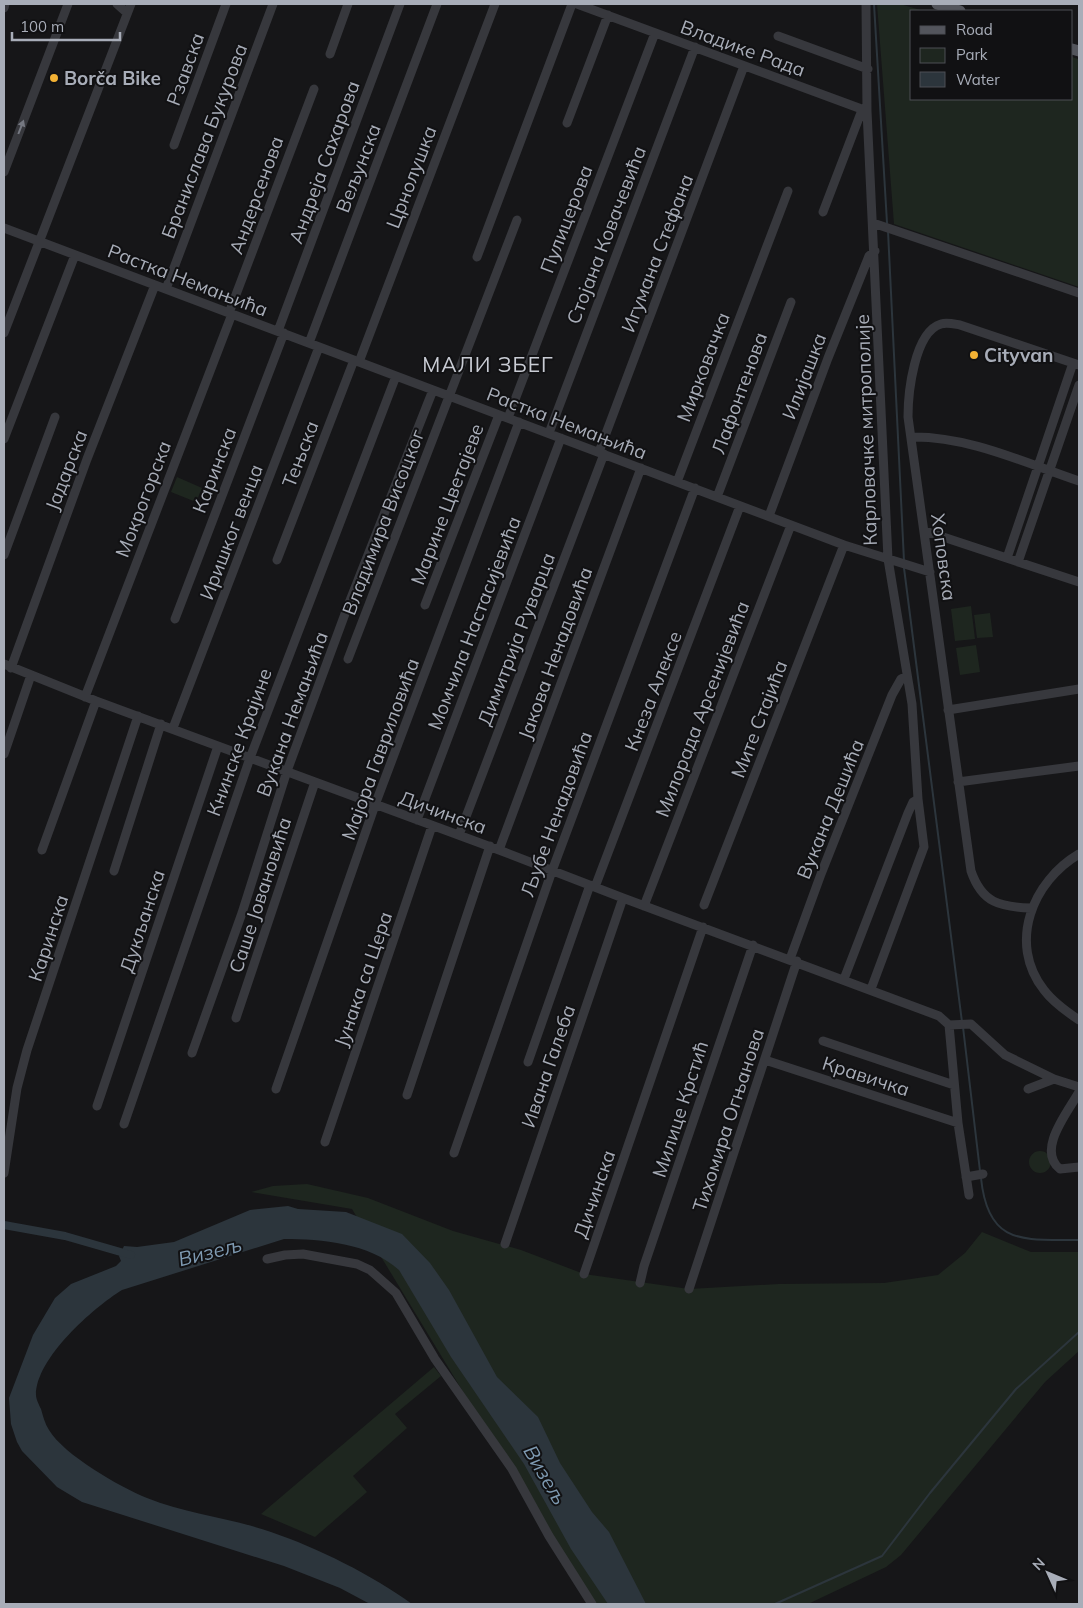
<svg xmlns="http://www.w3.org/2000/svg" width="1083" height="1608" viewBox="0 0 1083 1608" font-family="Mulish,sans-serif">
<style>
.green{fill:#1e261f}
.water{fill:#2c353c}
.lines{fill:none;stroke-linecap:round;stroke-linejoin:round}
.stream{stroke:#2c353c;stroke-width:2}
.canal{stroke:#2c353c;stroke-width:8}
.minor{stroke:#37383d;stroke-width:9}
.major{stroke:#53555c;stroke-width:11}
.oneway{fill:#757881}
.poi-dot{fill:#f2b134;stroke:#111113;stroke-width:2}
.labels{text-anchor:middle;stroke-width:4;stroke-linejoin:round;paint-order:stroke}
.street-label{font-size:19px;fill:#a8adb8;stroke:#111113}
.poi-label{font-size:19px;font-weight:bold;fill:#a8adb8;stroke:#111113;text-anchor:start}
.water-label{font-size:20px;font-style:italic;fill:#7f9bb3;stroke:#111113}
.quarter-label{font-size:21px;letter-spacing:1px;fill:#c9ccd4;stroke:#111113}
</style>
<rect width="100%" height="100%" fill="#161618"/>
<path class="green" d="M877,4H900L924,11H912V99H1072V57L1078,59L1079,287L894,224Z
M177,477L202,488L196,502L171,492Z
M971,606L975,639L955,641L951,609Z
M990,613L993,637L977,638L974,615Z
M976,645L980,672L960,675L956,648Z
M1029 1162a11 11 0 1 1 22 0a11 11 0 1 1-22 0Z
M307,1184L368,1198L453,1231L521,1250L584,1274L689,1289L779,1284L884,1283L938,1275L965,1253L982,1232L1031,1252H1079V1351L1045,1382L901,1555L886,1567L808,1604H592L352,1209L251,1192L273,1186Z
M434,1367L441,1376L395,1414L407,1428L353,1476L367,1492L315,1537L261,1514Z"/>
<path class="water" d="M288,1206L298,1209L346,1212L402,1234L430,1263L449,1290L497,1377L538,1417L560,1463L592,1512L609,1532L646,1604H608L571,1549L524,1464L451,1357L399,1270C369,1243 322,1239 284,1239L122,1290C93,1308 36,1358 36,1395C36,1399 39,1405 41,1409C43,1416 45,1424 49,1430C64,1455 120,1487 147,1498C187,1514 231,1518 271,1532C318,1548 372,1575 412,1604H370L340,1588L284,1566L82,1502L57,1487L22,1451L17,1442L11,1424L9,1398L33,1335L55,1298L71,1284L116,1266L121,1261L119,1256L124,1246L137,1247L174,1242L250,1210Z"/>
<g class="lines">
<path class="stream" d="M874,4L887,223
M888,231L904,561
M904,568L962,1022
M963,1027L980,1171
M981,1178C988,1247 1024,1239 1079,1240
M775,1604L882,1556L930,1493L1016,1389L1079,1332"/>
<path class="canal" d="M4,1225L65,1236L131,1255"/>
<path class="minor" d="M117,4L127,13
M577,4L867,111
M866,4L867,111L888,559L912,704L918,799L924,847L871,989
M4,8L5,4
M778,36L868,69
M330,54L348,4
M567,123L608,15
M174,145L226,4
M4,172L68,4
M823,212L862,110
M873,223L1079,293
M4,228L844,545L930,572
M477,257L572,4
M166,289L273,4
M229,313L314,89
M278,331L400,4
M4,333L131,4
M309,343L437,4
M359,362L495,4
M508,418L655,33
M549,433L695,47
M911,437C969,436 1025,463 1079,481
M4,439L75,255
M599,452L744,66
M677,482L788,191
M717,497L791,302
M769,516L828,358L869,256L875,251
M925,531L1079,582
M4,555L55,417
M1007,558L1073,363
M277,560L354,360
M1018,562L1079,385
M425,605L499,415
M175,619L284,333
M348,659L517,220
M4,664L96,701L499,850L623,898L939,1016L949,1025L958,1123L969,1195
M11,668L87,459L155,285
M85,697L232,314
M948,710L1079,689
M173,728L319,347
M4,754L31,675
M958,782L1079,766
M417,820L561,438
M459,835L604,454
M42,850L96,701
M499,850L641,468
M1079,854C1033,881 1007,943 1044,990C1053,1002 1067,1012 1079,1020
M114,871L161,724
M595,887L740,506
M704,905L844,545
M644,906L791,525
M1031,908C1000,907 982,903 971,871L908,417C908,394 914,332 941,324C947,322 954,324 960,325L1079,365
M790,959L821,874L892,695L901,679L907,676
M844,979L908,813L913,802L918,799
M236,1018L315,782
M949,1025L971,1024L1005,1055L1054,1079
M823,1041L954,1085
M192,1053L242,913L287,771L349,603L433,390
M765,1060L958,1123
M528,1062L590,885
M276,1089L375,805L519,422
M1028,1089L1054,1079L1079,1087
M1079,1092C1068,1112 1036,1150 1060,1169L1079,1167
M407,1095L490,846
M97,1106L218,746
M124,1124L250,758L396,376
M325,1142L432,826
M454,1153L552,871L695,488
M4,1173L17,1088L27,1050L138,716
M966,1177L983,1174
M505,1244L623,898
M267,1259L285,1255L303,1254L357,1264L370,1270L396,1293L435,1359L512,1469L549,1536L592,1604
M584,1274L703,927
M640,1283L644,1266L753,945
M689,1289L797,961"/>
<path class="major" d="M937,4L960,11
M1072,49L1079,51"/>
</g>
<defs><path id="oneway-solid" d="M-6-.8H1V-3.2L6.5 0L1 3.2V.8H-6Z" transform="scale(1.25)"/></defs>
<use class="oneway" href="#oneway-solid" transform="translate(21 127) rotate(-69)"/>
<g class="poi-dot">
<circle cx="54" cy="78" r="5"/>
<circle cx="974" cy="355" r="5"/>
</g>
<g class="labels">
<g class="street-label">
<text transform="translate(743 48) rotate(20)" y="7">Владике Рада</text>
<text transform="translate(185 69) rotate(-70)" y="7">Рзавска</text>
<text transform="translate(204 141) rotate(-69)" y="7">Бранислава Букурова</text>
<text transform="translate(324 162) rotate(-70)" y="7">Андреја Сахарова</text>
<text transform="translate(358 168) rotate(-69)" y="7">Вељунска</text>
<text transform="translate(411 177) rotate(-69)" y="7">Црнолушка</text>
<text transform="translate(256 195) rotate(-70)" y="7">Андерсенова</text>
<text transform="translate(566 219) rotate(-69)" y="7">Пулицерова</text>
<text transform="translate(606 235) rotate(-69)" y="7">Стојана Ковачевића</text>
<text transform="translate(657 253) rotate(-69)" y="7">Игумана Стефана</text>
<text transform="translate(188 280) rotate(21)" y="7">Растка Немањића</text>
<text transform="translate(703 367) rotate(-69)" y="7">Мирковачка</text>
<text transform="translate(804 376) rotate(-69)" y="7">Илијашка</text>
<text transform="translate(739 393) rotate(-70)" y="7">Лафонтенова</text>
<text transform="translate(567 423) rotate(21)" y="7">Растка Немањића</text>
<text transform="translate(866 430) rotate(-92)" y="7">Карловачке митрополије</text>
<text transform="translate(300 454) rotate(-69)" y="7">Тењска</text>
<text transform="translate(66 470) rotate(-69)" y="7">Јадарска</text>
<text transform="translate(214 470) rotate(-69)" y="7">Каринска</text>
<text transform="translate(143 499) rotate(-69)" y="7">Мокрогорска</text>
<text transform="translate(447 504) rotate(-69)" y="7">Марине Цветајеве</text>
<text transform="translate(383 522) rotate(-69)" y="7">Владимира Висоцког</text>
<text transform="translate(231 532) rotate(-69)" y="7">Иришког венца</text>
<text transform="translate(944 557) rotate(82)" y="7">Хоповска</text>
<text transform="translate(474 623) rotate(-69)" y="7">Момчила Настасијевића</text>
<text transform="translate(516 639) rotate(-69)" y="7">Димитрија Руварца</text>
<text transform="translate(555 653) rotate(-70)" y="7">Јакова Ненадовића</text>
<text transform="translate(653 691) rotate(-69)" y="7">Кнеза Алексе</text>
<text transform="translate(702 709) rotate(-69)" y="7">Милорада Арсенијевића</text>
<text transform="translate(292 714) rotate(-70)" y="7">Вукана Немањића</text>
<text transform="translate(759 719) rotate(-69)" y="7">Мите Стајића</text>
<text transform="translate(239 742) rotate(-70)" y="7">Книнске Крајине</text>
<text transform="translate(380 749) rotate(-70)" y="7">Мајора Гавриловића</text>
<text transform="translate(830 809) rotate(-68)" y="7">Вукана Дешића</text>
<text transform="translate(443 812) rotate(20)" y="7">Дичинска</text>
<text transform="translate(556 814) rotate(-70)" y="7">Љубе Ненадовића</text>
<text transform="translate(260 895) rotate(-72)" y="7">Саше Јовановића</text>
<text transform="translate(142 921) rotate(-72)" y="7">Дукљанска</text>
<text transform="translate(48 938) rotate(-72)" y="7">Каринска</text>
<text transform="translate(363 979) rotate(-71)" y="7">Јунака са Цера</text>
<text transform="translate(548 1066) rotate(-71)" y="7">Ивана Галеба</text>
<text transform="translate(866 1076) rotate(18)" y="7">Кравичка</text>
<text transform="translate(680 1109) rotate(-72)" y="7">Милице Крстић</text>
<text transform="translate(728 1120) rotate(-72)" y="7">Тихомира Огњанова</text>
<text transform="translate(594 1194) rotate(-71)" y="7">Дичинска</text>
</g>
<g class="poi-label">
<text x="64" y="85">Borča Bike</text>
<text x="984" y="362">Cityvan</text>
</g>
<g class="water-label">
<text transform="translate(210 1252) rotate(-14)" y="7">Визељ</text>
<text transform="translate(545 1475) rotate(60)" y="7">Визељ</text>
</g>
<g class="quarter-label">
<text x="488" y="372">МАЛИ ЗБЕГ</text>
</g>
</g>
<rect width="1083" height="1608" fill="none" stroke="#a8adb8" stroke-width="10"/>
<rect x="910" y="10" width="162" height="90" fill="#111113" stroke="#4d4f55"/>
<rect x="920" y="26" width="25" height="8" fill="#53555c" stroke="#4d4f55"/>
<text x="956" y="35" font-size="15" fill="#a8adb8">Road</text>
<rect x="920" y="48" width="25" height="15" fill="#1e261f" stroke="#4d4f55"/>
<text x="956" y="60" font-size="15" fill="#a8adb8">Park</text>
<rect x="920" y="72" width="25" height="15" fill="#2c353c" stroke="#4d4f55"/>
<text x="956" y="85" font-size="15" fill="#a8adb8">Water</text>
<g transform="translate(1048 1573) rotate(314)" stroke="#111113" stroke-width="4" paint-order="stroke">
<path d="M0-4L9 19L0 12L-9 19Z" fill="#a8adb8"/>
<text y="-8" font-size="14" font-weight="bold" text-anchor="middle" fill="#a8adb8">N</text>
</g>
<path d="M12 32v8h108v-8" fill="none" stroke="#a8adb8" stroke-width="2.5"/>
<text x="20" y="32" font-size="15" fill="#a8adb8" stroke="#111113" stroke-width="4" paint-order="stroke">100 m</text>
</svg>
